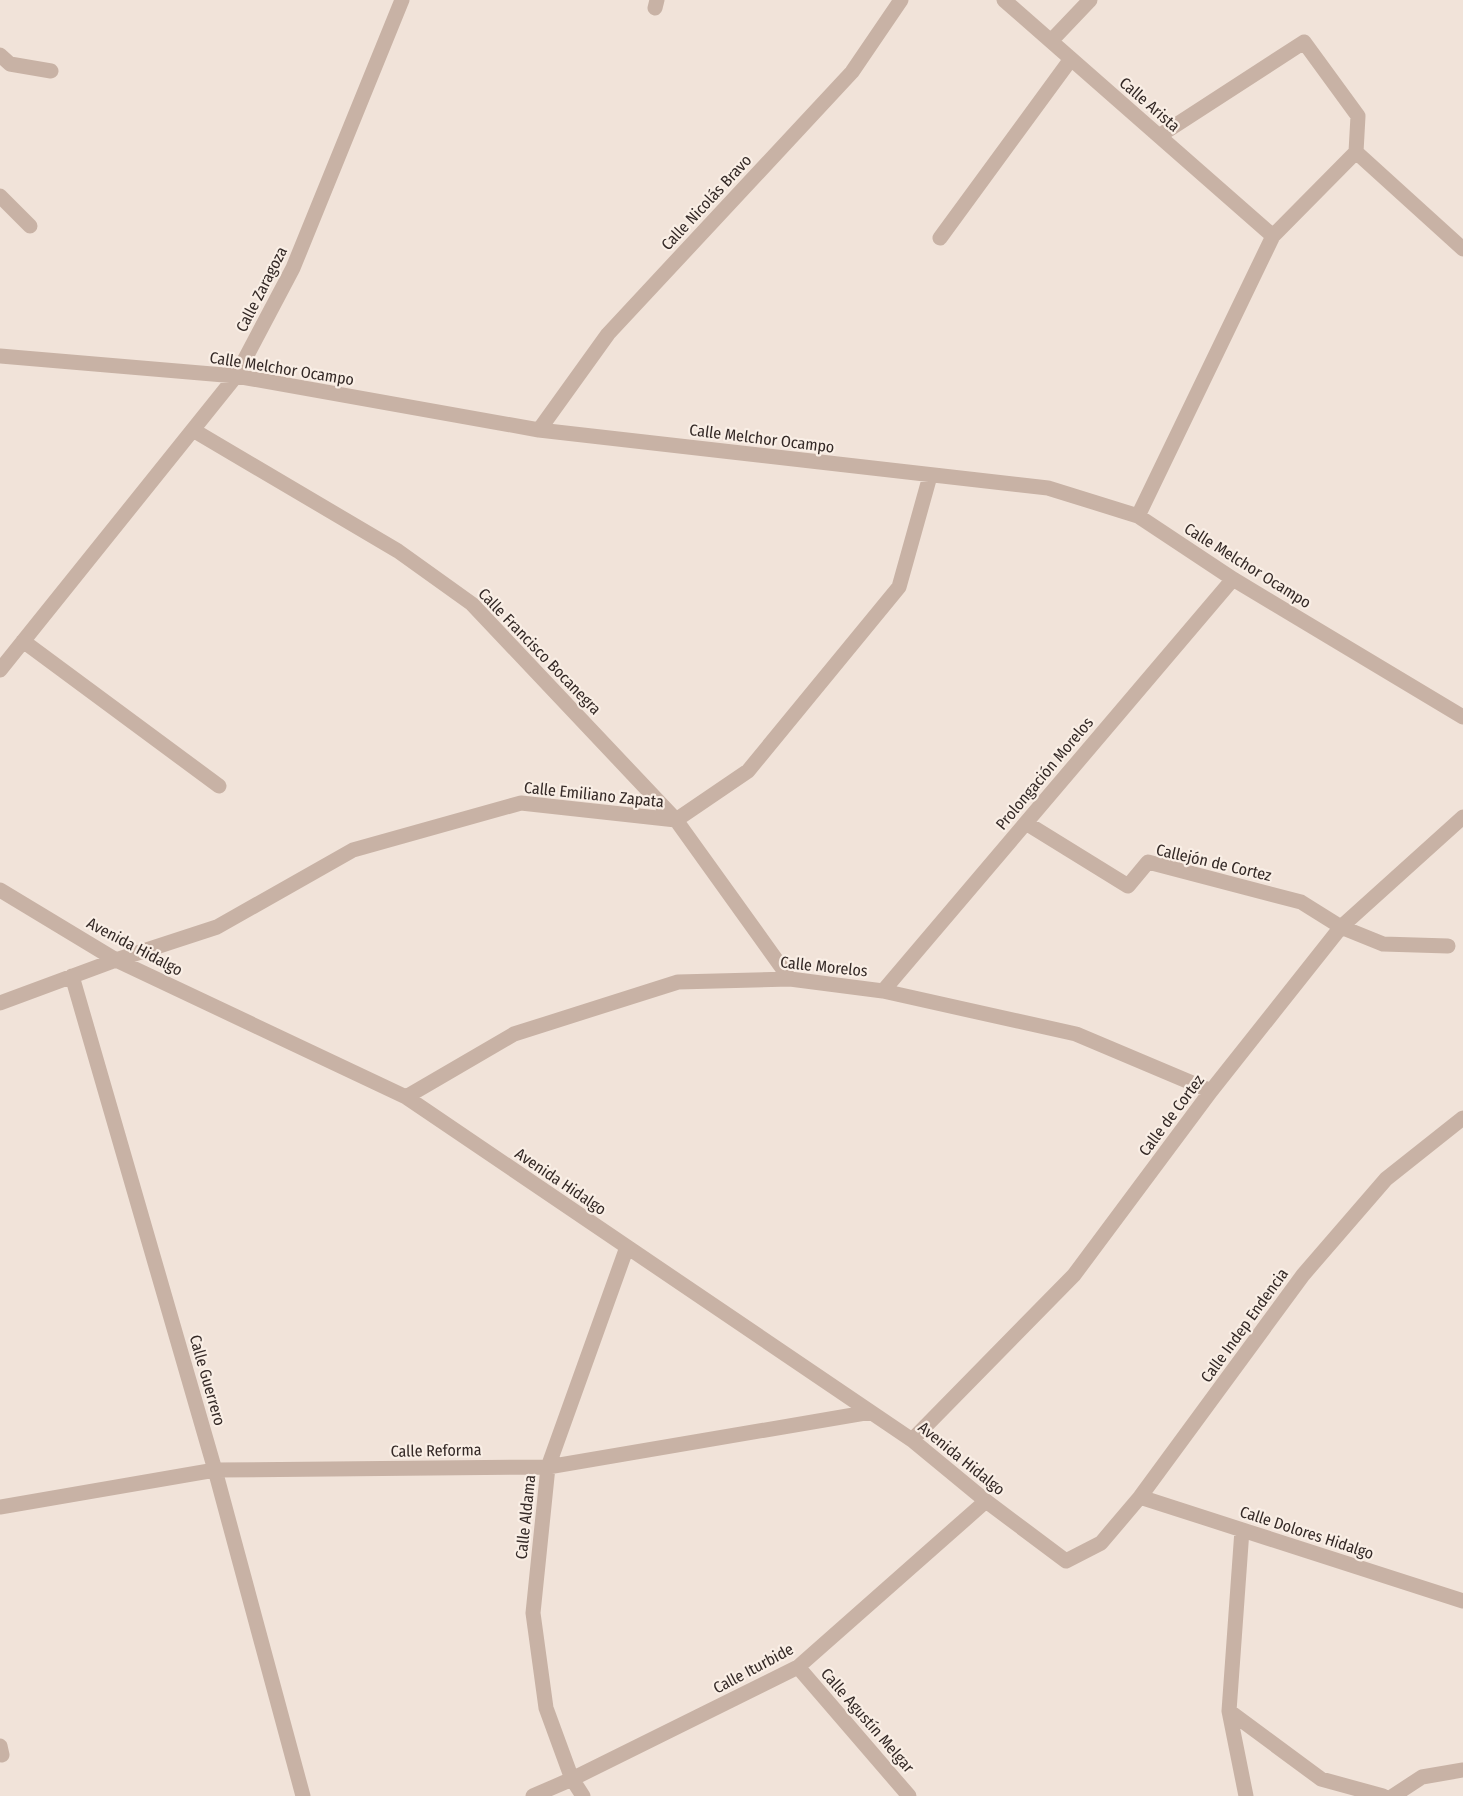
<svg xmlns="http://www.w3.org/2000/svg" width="1463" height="1796" viewBox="0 0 1463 1796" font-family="'Fira Sans Condensed',sans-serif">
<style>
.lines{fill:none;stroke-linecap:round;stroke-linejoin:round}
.minor{stroke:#c8b2a5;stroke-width:15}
.labels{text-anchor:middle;stroke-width:4.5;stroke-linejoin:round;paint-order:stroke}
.street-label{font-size:16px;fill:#342926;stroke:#f9eee5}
</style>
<rect width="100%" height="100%" fill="#f1e3d9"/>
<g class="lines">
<path class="minor" d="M1004,0L1273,236
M655,8L657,0
M1051,41L1090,0
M0,55L10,64L51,71
M1159,136L1304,42L1358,116L1356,152L1463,249
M0,196L30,226
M940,238L1071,59
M0,356L236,376L539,430L1048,488L1138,516L1233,579L1463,717
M193,430L398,551L472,604L676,820L790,979
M539,430L608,334L852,72L901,0
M1138,516L1273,236L1356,152
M23,641L219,786
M0,670L236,376L293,268L402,0
M1026,823L1128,886L1148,862L1301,902L1341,927L1383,944L1448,946
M0,890L116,960L406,1097L912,1440L986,1501L1066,1561L1101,1543L1140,1497L1303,1275L1386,1179L1463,1118
M72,976L215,1470L303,1796
M883,991L1233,579
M0,1003L116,960L217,927L353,850L521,803L676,820L748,771L899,587L930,476
M406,1097L514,1034L678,982L790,979L883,991L1076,1034L1211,1091
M912,1440L1074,1275L1211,1091L1341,927L1463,817
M1140,1497L1463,1601
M0,1507L215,1470L548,1467L871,1412
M1242,1530L1229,1711L1246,1796
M798,1667L909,1796
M1229,1711L1321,1779L1383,1796
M0,1746L2,1755
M533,1796L572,1779L798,1667L986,1501
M583,1796L572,1779L546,1708L533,1613L548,1467L627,1247
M1393,1796L1422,1777L1463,1770"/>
</g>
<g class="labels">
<g class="street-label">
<text transform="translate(1150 104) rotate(41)" y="6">Calle Arista</text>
<text transform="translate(706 202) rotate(-47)" y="6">Calle Nicolás Bravo</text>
<text transform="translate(261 289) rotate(-63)" y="6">Calle Zaragoza</text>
<text transform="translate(282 368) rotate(9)" y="6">Calle Melchor Ocampo</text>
<text transform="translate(762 438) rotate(7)" y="6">Calle Melchor Ocampo</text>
<text transform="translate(1248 565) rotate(32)" y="6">Calle Melchor Ocampo</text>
<text transform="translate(540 651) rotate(46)" y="6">Calle Francisco Bocanegra</text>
<text transform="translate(1044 773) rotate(-50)" y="6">Prolongación Morelos</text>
<text transform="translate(594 794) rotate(6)" y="6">Calle Emiliano Zapata</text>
<text transform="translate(1214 862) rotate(13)" y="6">Callejón de Cortez</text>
<text transform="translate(135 946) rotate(28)" y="6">Avenida Hidalgo</text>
<text transform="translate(824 966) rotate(6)" y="6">Calle Morelos</text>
<text transform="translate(1171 1115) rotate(-53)" y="6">Calle de Cortez</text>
<text transform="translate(561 1181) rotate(34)" y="6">Avenida Hidalgo</text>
<text transform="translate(1244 1325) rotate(-54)" y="6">Calle Indep Endencia</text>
<text transform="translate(208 1380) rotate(74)" y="6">Calle Guerrero</text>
<text transform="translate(436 1450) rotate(-1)" y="6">Calle Reforma</text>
<text transform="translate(962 1458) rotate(39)" y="6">Avenida Hidalgo</text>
<text transform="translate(525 1517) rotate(-84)" y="6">Calle Aldama</text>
<text transform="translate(1307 1532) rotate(18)" y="6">Calle Dolores Hidalgo</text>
<text transform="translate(753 1668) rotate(-28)" y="6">Calle Iturbide</text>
<text transform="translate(868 1720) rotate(49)" y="6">Calle Agustín Melgar</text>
</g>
</g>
</svg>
